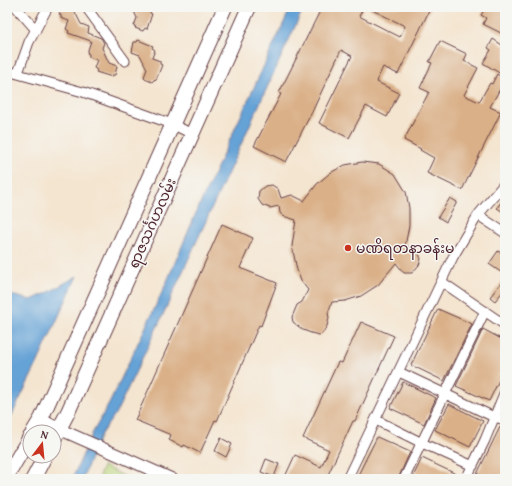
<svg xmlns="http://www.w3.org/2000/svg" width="512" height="486" viewBox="0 0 512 486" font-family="'Gentium Book Plus','Noto Sans Myanmar',serif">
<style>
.green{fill:#b9d479;stroke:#827a52}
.water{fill:#65a2d6;stroke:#586080}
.building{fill:#dab088}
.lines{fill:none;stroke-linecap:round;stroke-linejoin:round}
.minor-casing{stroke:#643d44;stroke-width:11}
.tertiary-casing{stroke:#643d44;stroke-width:13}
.primary-casing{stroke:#643d44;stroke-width:16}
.minor{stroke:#fff;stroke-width:9}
.tertiary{stroke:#fff;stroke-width:11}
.primary{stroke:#fff;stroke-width:14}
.poi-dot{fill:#c8321e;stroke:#f6f6f2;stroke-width:1.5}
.labels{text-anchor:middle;stroke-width:3;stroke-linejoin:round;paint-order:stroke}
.street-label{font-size:14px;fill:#4a1f2b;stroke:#f6f6f2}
.poi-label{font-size:14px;fill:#4a1f2b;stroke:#f6f6f2;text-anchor:start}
</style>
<rect width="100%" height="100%" fill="#f6f6f2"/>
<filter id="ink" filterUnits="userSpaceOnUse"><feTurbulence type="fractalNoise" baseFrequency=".025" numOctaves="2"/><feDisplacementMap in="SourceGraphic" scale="8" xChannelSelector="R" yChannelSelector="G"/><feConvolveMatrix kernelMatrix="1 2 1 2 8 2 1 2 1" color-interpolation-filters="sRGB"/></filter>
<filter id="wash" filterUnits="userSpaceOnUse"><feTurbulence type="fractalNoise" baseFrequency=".012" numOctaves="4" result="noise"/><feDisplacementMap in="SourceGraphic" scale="16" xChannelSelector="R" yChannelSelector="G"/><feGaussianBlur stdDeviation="0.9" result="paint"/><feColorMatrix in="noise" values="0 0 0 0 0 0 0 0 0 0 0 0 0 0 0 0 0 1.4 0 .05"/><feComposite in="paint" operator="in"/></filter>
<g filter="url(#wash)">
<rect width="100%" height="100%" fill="#f4e5d0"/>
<path class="green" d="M103,466L130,479H98Z"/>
<path class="water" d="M291,7H304L162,317L116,413L101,434L82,479H72L93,432L110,402L165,286L196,213Z
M77,276L37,364L7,425V294L31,300L49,292Z"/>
<g id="blocks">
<path class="building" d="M64,7H75L74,10L81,24L89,27L88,33L101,38L104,43L102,48L109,63L117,66L115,75H112V77L96,72L97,70L94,68L97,60L89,57V54L87,53L91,41L68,33L69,31L66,29L69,21L61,18V15L59,14L62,8H63Z
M132,7H142L150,10V13L152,14L147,29L145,28L143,31L135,28L136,27L134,26L137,18Z
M322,7H364L359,16L400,37L405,26L366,7H431L398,74L383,67L377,80H378L377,82L399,93L387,117L366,106L349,138L319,123L352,56L341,50L312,112L286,162L254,146L281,94L279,93Z
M486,7H502L505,9V35L483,24L486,18L481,15Z
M493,39L505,47V67L501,74L483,63L491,50L488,48Z
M138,40L153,46L152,48L155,50L152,58L160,61V64L162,65L156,80L155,79L152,82L145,79V78L144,77L147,69L140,55L132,52L134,42H137Z
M440,41L467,54L464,61L478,68L464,95L479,102L490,83L492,84L497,74L505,80V90L501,87L490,107L501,112L462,190L427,173L434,158L420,150L421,149L404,140L429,92L420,88L432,63L429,62Z
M362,162L379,164L395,174L406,192L409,208V226L405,246L415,249L419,254L421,259L419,265L412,273H404L396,263L378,285L361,296L345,301L332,302L328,313L329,318L327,326L322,334L319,335L311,333L303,330L293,322L292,317L297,305L302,302L308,290L301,281L297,270L292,246L296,220L283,216L280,213L279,206L270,208L262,205L258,199L259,191L265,186L272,185L278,189L281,198L292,195L304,201L317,184L330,173L345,165Z
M505,196V213L497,208Z
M450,198L457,202L446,222L438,217Z
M222,224L253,238L240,268L277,283L261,326L259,325L217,421L215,420L200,453L184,445L183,447L169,440L171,435L135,420Z
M498,251L505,255V275L489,264Z
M505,278V289L495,301L490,297Z
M438,309L472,324L444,381L411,365Z
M361,322L394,336L355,421H353L326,479H284L295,455L321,467L329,450L303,438L338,362L342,363Z
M483,329L505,341V363L499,375L501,376L489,401L456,386Z
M403,382L436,398L424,424L390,408Z
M449,404L483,421L470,447L435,430Z
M500,427L505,430V479H489L477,474Z
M377,437L410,452L398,479H356Z
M221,438L232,444L226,457L215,451Z
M422,458L456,474L453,479H412Z
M266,459L279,464L274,477L261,472Z"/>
</g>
</g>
<g filter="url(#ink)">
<use href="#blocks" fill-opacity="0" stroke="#643d44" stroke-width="1"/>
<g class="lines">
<defs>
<path id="minor" d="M16,7L36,30
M86,7L125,61
M7,71L83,92L172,124L192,134
M18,73L29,42L48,7
M478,215L505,233
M442,282L505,325
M399,372L494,417L505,420
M376,420L422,443L473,466
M347,479L453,257L478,215L505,183
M404,479L485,311
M466,479L485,440L505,391"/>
<path id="tertiary" d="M41,419L59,429L172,479"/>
<path id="primary" d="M33,432L41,419L225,7
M54,439L68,412L249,7
M7,476L30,437
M33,479L45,456"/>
</defs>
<use href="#minor" class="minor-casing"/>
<use href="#tertiary" class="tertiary-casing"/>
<use href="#primary" class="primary-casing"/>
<use href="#minor" class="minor"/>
<use href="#tertiary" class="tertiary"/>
<use href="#primary" class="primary"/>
</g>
</g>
<circle class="poi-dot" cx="348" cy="248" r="4"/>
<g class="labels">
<g class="street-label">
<text transform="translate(152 223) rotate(-66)" y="5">ရာဇသင်္ဂဟလမ်း</text>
</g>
<g class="poi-label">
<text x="356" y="253">မဏိရတနာခန်းမ</text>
</g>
</g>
<rect width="512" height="486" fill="none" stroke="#f6f6f2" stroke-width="24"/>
<g transform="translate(42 444) rotate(16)"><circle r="19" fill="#f6f6f2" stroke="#b1a0a2"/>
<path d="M0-3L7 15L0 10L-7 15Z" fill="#c8321e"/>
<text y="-6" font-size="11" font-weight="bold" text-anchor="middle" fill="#4a1f2b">N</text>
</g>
</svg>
